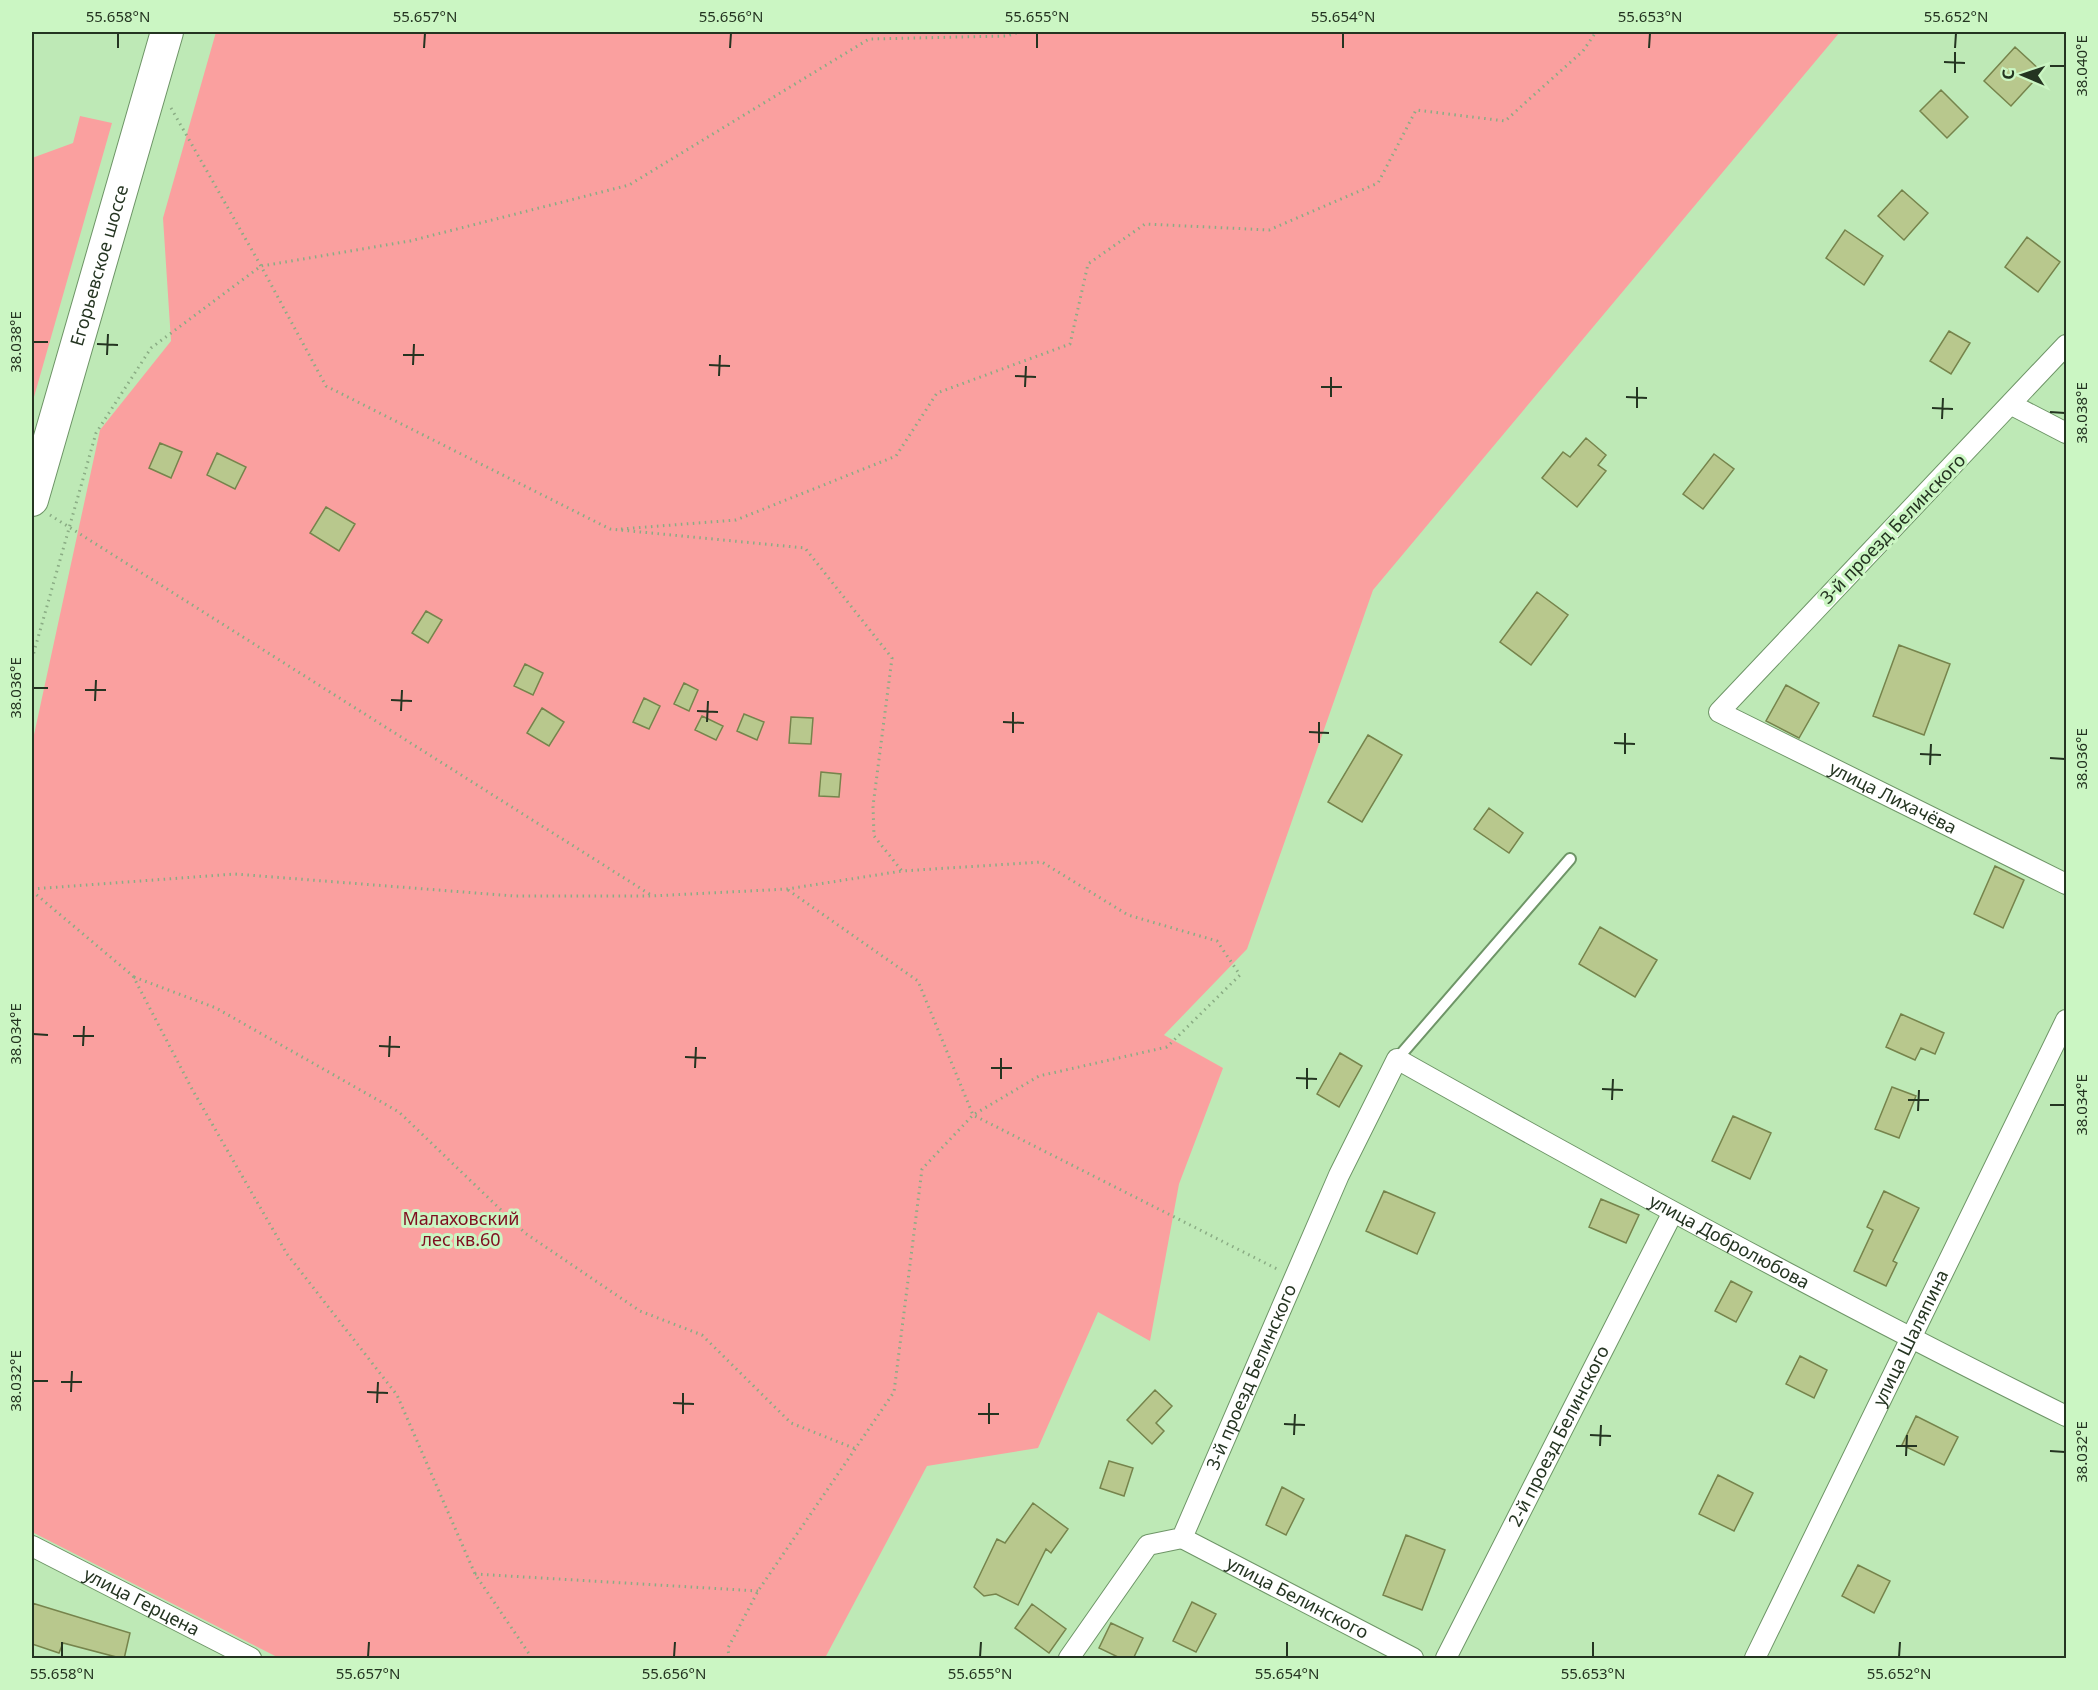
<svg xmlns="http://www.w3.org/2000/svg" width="2098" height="1690" viewBox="0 0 2098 1690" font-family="'Noto Sans',sans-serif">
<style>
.green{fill:#faa09f}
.building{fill:#b8c88d;stroke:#76844c;stroke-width:1.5}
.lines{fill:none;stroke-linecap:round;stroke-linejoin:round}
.service-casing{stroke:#6e9567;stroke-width:14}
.minor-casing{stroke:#6e9567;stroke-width:22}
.primary-casing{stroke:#6e9567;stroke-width:34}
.path{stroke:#8aac84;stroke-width:3;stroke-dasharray:1.5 4.5;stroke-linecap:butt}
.service{stroke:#fff;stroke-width:10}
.minor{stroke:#fff;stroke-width:20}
.primary{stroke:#fff;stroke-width:32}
.ticks{fill:none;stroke:#243421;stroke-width:2}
.labels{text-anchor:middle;stroke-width:6;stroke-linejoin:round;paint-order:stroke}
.street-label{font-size:18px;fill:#243421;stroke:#cbf6c3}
.park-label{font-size:18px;fill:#7f0f20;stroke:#cbf6c3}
.neatline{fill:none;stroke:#243421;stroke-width:2}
.ticks-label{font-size:15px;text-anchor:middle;fill:#243421}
</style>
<rect width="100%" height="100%" fill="#bee9b6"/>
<path class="green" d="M216,32H1840L1373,590L1247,949L1164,1035L1223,1068L1179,1184L1150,1341L1098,1312L1038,1448L927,1466L825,1658H279L32,1532V744L100,430L171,341L163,218Z
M80,116L112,123L32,404V158L73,143Z"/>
<path class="building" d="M2015,47L2042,72L2011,106L1984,81Z
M1941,90L1968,117L1947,138L1920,111Z
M1902,190L1928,213L1904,240L1878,216Z
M1845,230L1883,256L1864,285L1826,258Z
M2027,237L2060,262L2038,292L2005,267Z
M1949,331L1970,343L1951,374L1930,361Z
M1586,438L1606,455L1598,465L1606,471L1577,507L1542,478L1563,452L1570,457Z
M160,443L182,452L171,478L149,468Z
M217,453L246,467L235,489L207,475Z
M1714,454L1734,469L1703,509L1683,494Z
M326,507L355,524L339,551L310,533Z
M1537,592L1568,615L1531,665L1500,642Z
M426,611L442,620L428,643L412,633Z
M1899,645L1950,664L1924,735L1873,716Z
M525,664L543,673L533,695L514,686Z
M684,683L698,690L689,711L674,704Z
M1786,685L1819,703L1799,738L1766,721Z
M644,698L660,706L649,729L633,722Z
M542,708L564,722L549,746L527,733Z
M744,714L764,722L757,740L737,731Z
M702,716L723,726L716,740L695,730Z
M791,717L813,718L811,744L789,743Z
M1368,735L1402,755L1362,822L1328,802Z
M821,772L841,774L839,797L819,796Z
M1489,808L1523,833L1509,853L1474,829Z
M1995,866L2024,880L2003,928L1974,914Z
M1600,927L1657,960L1635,997L1579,964Z
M1901,1014L1944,1033L1935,1054L1921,1048L1915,1060L1886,1047Z
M1340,1053L1362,1066L1339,1107L1317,1094Z
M1892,1087L1916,1096L1899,1138L1875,1129Z
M1733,1116L1771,1133L1750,1179L1712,1161Z
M1384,1191L1435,1213L1417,1254L1366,1231Z
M1884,1191L1919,1208L1893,1261L1897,1263L1886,1286L1854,1271L1873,1230L1867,1227Z
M1601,1199L1639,1215L1626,1243L1589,1227Z
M1731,1281L1752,1292L1736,1322L1715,1311Z
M1800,1356L1827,1370L1814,1398L1786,1384Z
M1155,1390L1172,1406L1156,1423L1164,1431L1152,1444L1127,1420Z
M1916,1416L1958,1437L1944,1465L1902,1445Z
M1109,1461L1133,1468L1124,1496L1100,1488Z
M1718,1475L1753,1493L1734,1531L1699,1514Z
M1282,1487L1304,1499L1286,1535L1266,1525Z
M1033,1503L1068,1529L1051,1553L1046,1549L1018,1605L996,1594L984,1596L974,1587L997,1539L1005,1543Z
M1406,1535L1445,1550L1422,1610L1383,1595Z
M1858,1565L1890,1581L1874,1613L1842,1596Z
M1192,1602L1216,1614L1196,1652L1173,1641Z
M32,1603L130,1633L124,1659L63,1643L59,1653L32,1644Z
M1032,1604L1066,1629L1049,1653L1015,1628Z
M1111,1623L1143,1638L1133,1659H1122L1099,1648Z"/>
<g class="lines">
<defs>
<path id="service" d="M1397,1059L1570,859"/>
<g id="minor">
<path id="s1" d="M2066,345L1719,712L2066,884"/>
<path d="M2012,405L2066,433"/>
<path id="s2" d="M1182,1538L1413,1658"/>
<path id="s3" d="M32,1546L251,1658"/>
<path id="s4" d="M1069,1658L1148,1545L1182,1538L1339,1175L1397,1059C1619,1184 1839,1304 2066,1416"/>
<path id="s5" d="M1446,1658L1672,1214"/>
<path id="s6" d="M1755,1658L2066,1020"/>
</g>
<g id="primary">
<path id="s7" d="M32,500L167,32"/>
</g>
</defs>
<use href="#service" class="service-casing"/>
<use href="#minor" class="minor-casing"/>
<use href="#primary" class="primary-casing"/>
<path class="path" d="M171,108L261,266L326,386L610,529L805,548L892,658L873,806L874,836L902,871L1042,862L1128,915L1217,941L1240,975L1167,1047L1039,1076L973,1115L922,1169L894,1392L758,1591L728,1648L729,1658
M50,515L651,895
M621,529L736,520L896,456L937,393L1070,344L1088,264L1145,224L1269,230L1378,183L1416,110L1505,121L1583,51L1596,32
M32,659L96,433L151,348L261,266L410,241L629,185L869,39L1007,36L1019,32
M32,889L235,874L514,896H652L787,889L902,871
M788,890L918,981L973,1115L1277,1269
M32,891L133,976L192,1089L287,1254L397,1395L475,1574L532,1658
M134,977L216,1008L399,1112L525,1233L640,1311L702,1335L791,1423L856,1449
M475,1574L758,1591"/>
<use href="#service" class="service"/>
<use href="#minor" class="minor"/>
<use href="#primary" class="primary"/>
</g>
<path class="ticks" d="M118,48V33M424,48L425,33M730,48L731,33M1037,48V33M1343,48V33M1649,48L1650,33M1955,48L1956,33M1944,62L1965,63M2050,66H2065M1955,73V52M33,342H48M97,344L118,345M107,355L108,334M403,355H424M413,365L414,344M709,365L730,366M719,376L720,355M1015,376L1036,377M1025,387L1026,366M1321,387H1342M1331,397V377M1626,397L1647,398M1637,408V387M1932,408L1953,409M2050,412L2065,413M1942,419L1943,398M33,688H48M85,690H106M391,700L412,701M95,701L96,680M401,711L402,690M697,711L718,712M707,722L708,701M1003,722L1024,723M1309,732L1329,733M1013,733V712M1319,743V722M1614,743L1635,744M1625,754V733M1920,754L1941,755M2050,758L2065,759M1930,765L1931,744M33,1034L48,1035M73,1036H94M83,1046L84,1026M379,1046L400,1047M389,1057L390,1036M685,1057L706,1058M695,1068L696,1047M991,1068H1012M1296,1078L1317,1079M1001,1079V1058M1307,1089V1068M1602,1089L1623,1090M1612,1100L1613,1079M1908,1100H1929M2050,1105H2065M1918,1111L1919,1090M33,1381H48M61,1382H82M71,1392L72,1371M367,1392L388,1393M377,1403L378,1382M673,1403L694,1404M683,1414V1393M978,1414H999M989,1424V1403M1284,1424L1305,1425M1294,1435L1295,1414M1590,1435L1611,1436M1600,1446L1601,1425M1896,1446H1917M2050,1451L2065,1452M1906,1456L1907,1435M62,1657V1642M368,1657L369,1642M674,1657L675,1642M980,1657L981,1642M1287,1657V1642M1593,1657V1642M1899,1657L1900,1642"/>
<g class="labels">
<g class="street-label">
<text dy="6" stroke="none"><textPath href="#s7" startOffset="244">Егорьевское шоссе</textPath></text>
<text transform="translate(1893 529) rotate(-46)" y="6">3-й проезд Белинского</text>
<text dy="6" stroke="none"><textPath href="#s1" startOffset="699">улица Лихачёва</textPath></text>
<text dy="6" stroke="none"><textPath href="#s4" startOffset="1077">улица Добролюбова</textPath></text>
<text dy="6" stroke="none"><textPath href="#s6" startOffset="356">улица Шаляпина</textPath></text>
<text dy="6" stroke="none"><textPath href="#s4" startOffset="348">3-й проезд Белинского</textPath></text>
<text dy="6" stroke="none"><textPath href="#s5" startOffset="249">2-й проезд Белинского</textPath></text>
<text dy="6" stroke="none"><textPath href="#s2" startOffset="130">улица Белинского</textPath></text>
<text dy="6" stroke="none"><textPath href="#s3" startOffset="123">улица Герцена</textPath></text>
</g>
<g class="park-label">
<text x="461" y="1225">Малаховский<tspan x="461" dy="21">лес кв.60</tspan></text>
</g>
</g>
<rect width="2098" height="1690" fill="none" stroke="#cbf6c3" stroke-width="66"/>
<g transform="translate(2023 75) rotate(272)" stroke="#cbf6c3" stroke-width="4.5" paint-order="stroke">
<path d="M0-4.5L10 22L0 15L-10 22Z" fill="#243421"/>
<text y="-9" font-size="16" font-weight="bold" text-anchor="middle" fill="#243421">С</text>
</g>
<rect x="33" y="33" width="2032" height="1624" class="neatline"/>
<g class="ticks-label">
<text x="118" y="22">55.658°N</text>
<text x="425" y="22">55.657°N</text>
<text x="731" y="22">55.656°N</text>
<text x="1037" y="22">55.655°N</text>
<text x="1343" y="22">55.654°N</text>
<text x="1650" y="22">55.653°N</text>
<text x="1956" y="22">55.652°N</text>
<text transform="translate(2082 66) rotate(-90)" y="5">38.040°E</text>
<text transform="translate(16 342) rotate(-90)" y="5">38.038°E</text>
<text transform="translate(2082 413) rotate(-90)" y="5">38.038°E</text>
<text transform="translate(16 688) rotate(-90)" y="5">38.036°E</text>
<text transform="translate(2082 759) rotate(-90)" y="5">38.036°E</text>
<text transform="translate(16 1034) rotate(-90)" y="5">38.034°E</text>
<text transform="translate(2082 1105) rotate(-90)" y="5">38.034°E</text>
<text transform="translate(16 1381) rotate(-90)" y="5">38.032°E</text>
<text transform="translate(2082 1452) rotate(-90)" y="5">38.032°E</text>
<text x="62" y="1679">55.658°N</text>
<text x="368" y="1679">55.657°N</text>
<text x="674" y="1679">55.656°N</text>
<text x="980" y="1679">55.655°N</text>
<text x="1287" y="1679">55.654°N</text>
<text x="1593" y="1679">55.653°N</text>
<text x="1899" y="1679">55.652°N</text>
</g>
</svg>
